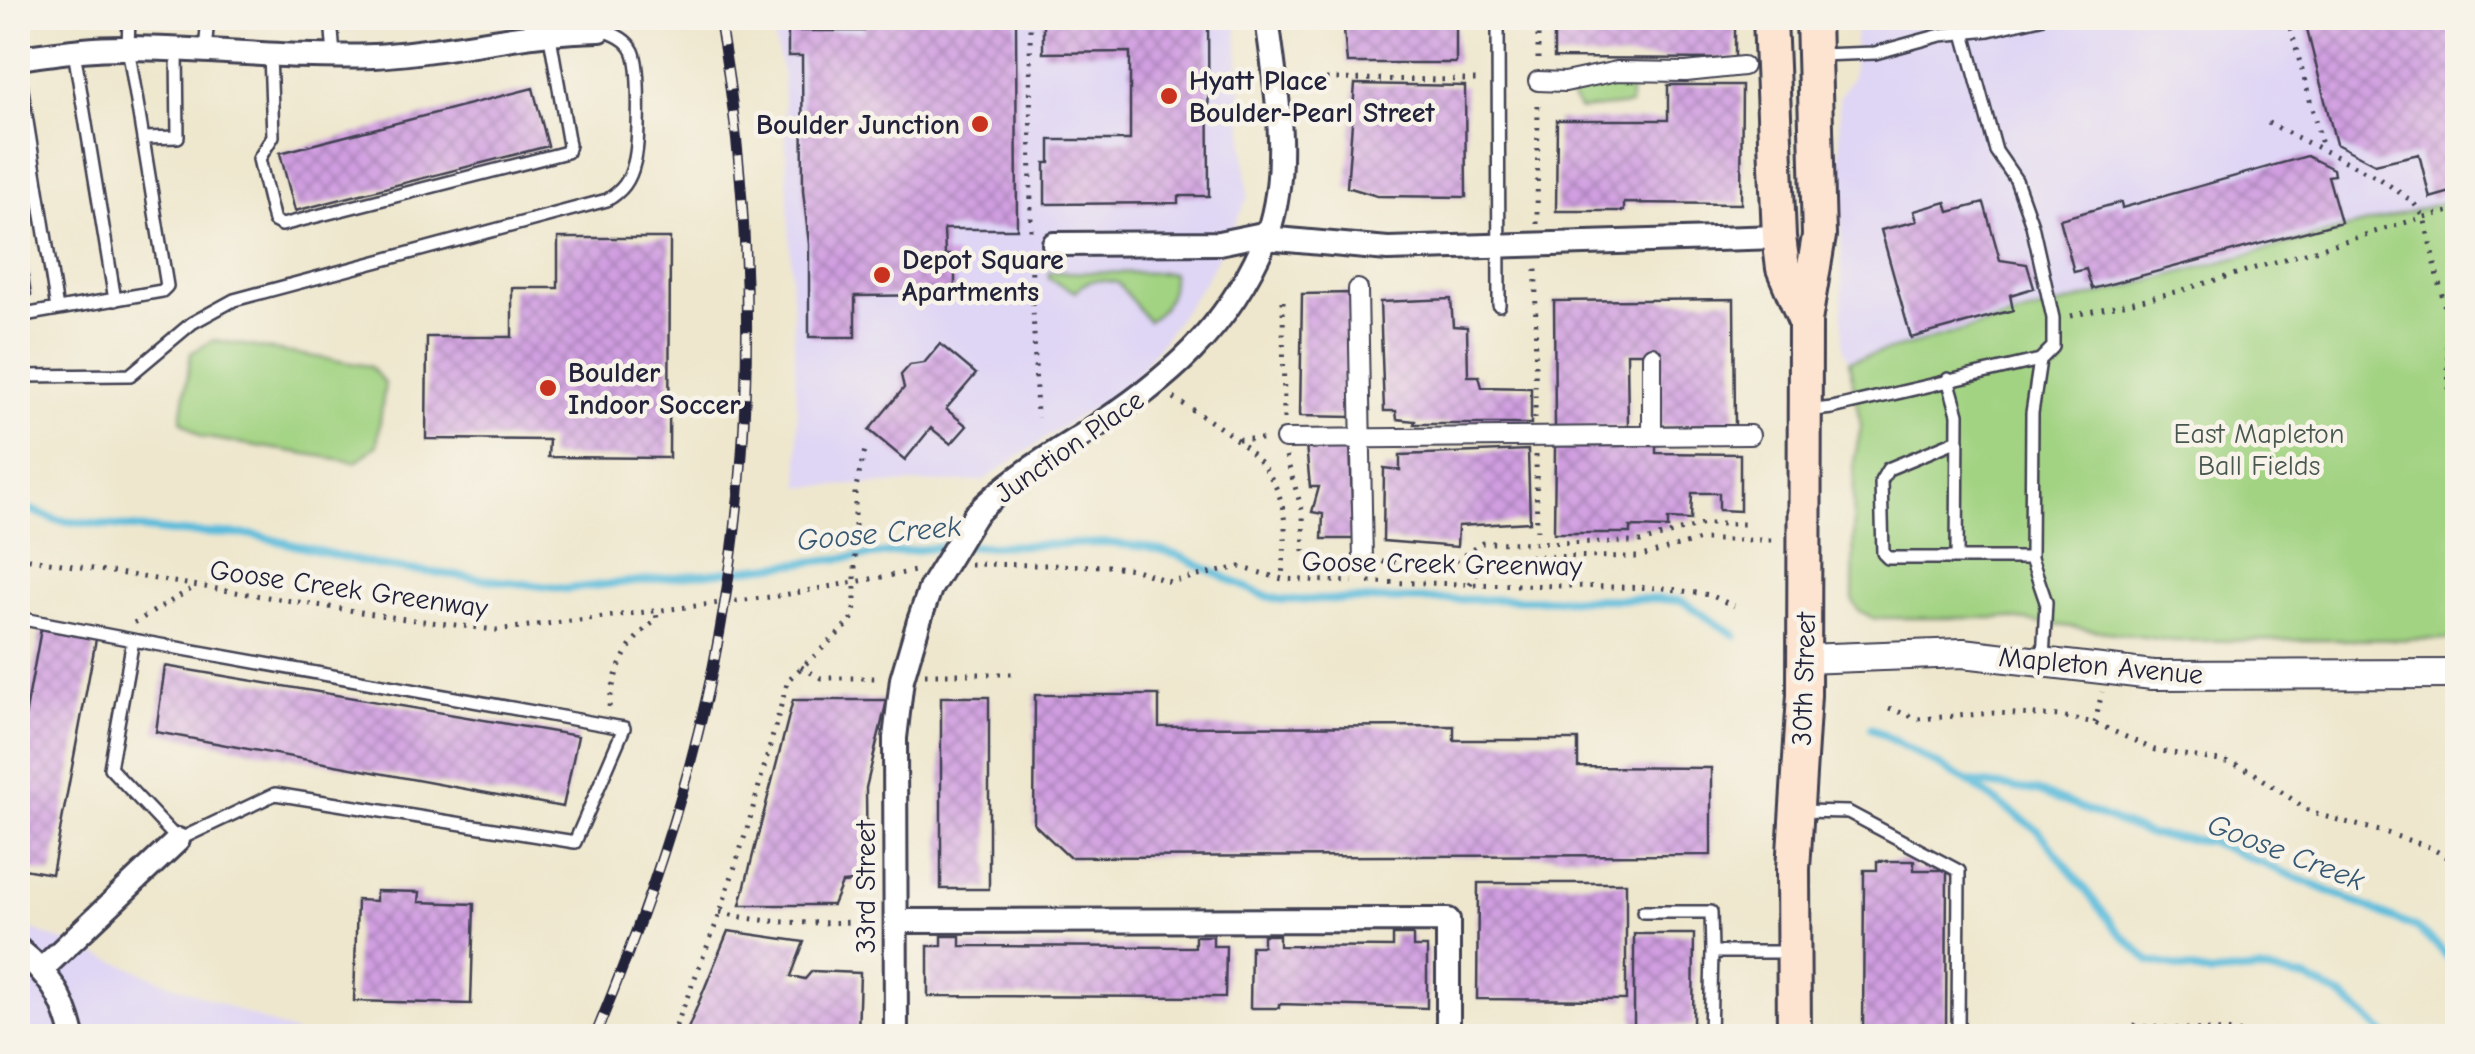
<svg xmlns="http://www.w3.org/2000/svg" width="2475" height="1054" viewBox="0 0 2475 1054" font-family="'Comic Neue',sans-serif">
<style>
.built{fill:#dfd5f5}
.green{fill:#a2d382;stroke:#627a5e;stroke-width:2.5}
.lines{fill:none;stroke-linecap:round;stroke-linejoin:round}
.stream{stroke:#5cbcdb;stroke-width:8}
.building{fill:url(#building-cross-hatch)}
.service-casing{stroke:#414051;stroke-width:16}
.pedestrian-casing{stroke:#414051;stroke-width:22}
.minor-casing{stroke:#414051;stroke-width:28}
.tertiary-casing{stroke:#414051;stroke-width:32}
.secondary-casing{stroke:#414051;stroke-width:38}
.path{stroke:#414051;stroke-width:5;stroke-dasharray:2.5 8;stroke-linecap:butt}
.service{stroke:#fff;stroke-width:11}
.pedestrian{stroke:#fff;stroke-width:18}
.minor{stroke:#fff;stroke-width:22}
.tertiary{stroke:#fff;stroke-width:28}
.secondary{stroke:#fde4d1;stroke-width:32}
.rail-casing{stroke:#22223b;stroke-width:11}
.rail{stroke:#f7f3e8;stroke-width:8;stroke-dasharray:22;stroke-linecap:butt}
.minor-bridge-casing{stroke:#414051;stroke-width:28;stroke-linecap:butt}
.minor-bridge{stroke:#fff;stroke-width:22}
.poi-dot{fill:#c8321e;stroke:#f7f3e8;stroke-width:4}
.labels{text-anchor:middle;stroke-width:9;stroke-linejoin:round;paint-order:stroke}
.poi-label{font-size:28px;font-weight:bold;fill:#22223b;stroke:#f7f3e8;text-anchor:start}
.park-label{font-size:28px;fill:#485750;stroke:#f7f3e8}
.street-label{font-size:28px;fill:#22223b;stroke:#f7f3e8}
.water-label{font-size:30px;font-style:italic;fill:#365873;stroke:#f7f3e8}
</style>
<defs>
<pattern id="building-cross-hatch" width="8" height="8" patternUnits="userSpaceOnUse" patternTransform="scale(2.5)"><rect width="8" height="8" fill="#d19fe1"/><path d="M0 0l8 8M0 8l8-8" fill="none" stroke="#a981b8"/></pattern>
</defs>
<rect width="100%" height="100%" fill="#f7f3e8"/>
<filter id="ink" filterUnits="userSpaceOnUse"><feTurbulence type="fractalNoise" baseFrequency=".01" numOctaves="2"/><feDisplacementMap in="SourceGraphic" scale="20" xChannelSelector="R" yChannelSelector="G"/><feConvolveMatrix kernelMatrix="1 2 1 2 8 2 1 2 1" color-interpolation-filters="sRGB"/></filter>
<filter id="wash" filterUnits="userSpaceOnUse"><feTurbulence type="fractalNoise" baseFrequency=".0048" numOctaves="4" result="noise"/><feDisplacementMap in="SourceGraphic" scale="40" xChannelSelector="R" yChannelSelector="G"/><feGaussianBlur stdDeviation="2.25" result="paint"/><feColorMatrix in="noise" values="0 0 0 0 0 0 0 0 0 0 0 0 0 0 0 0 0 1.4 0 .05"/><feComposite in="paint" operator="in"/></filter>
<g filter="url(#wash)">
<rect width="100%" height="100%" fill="#eee7cd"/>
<path class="built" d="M770,18H1236L1248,198L1205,281L1126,391L1080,415L983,481L800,487L783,77Z
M1841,18H2457V199L1849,361L1843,347L1839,98L1852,77L1856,32Z
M18,924L119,963L302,1036H18Z"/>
<path class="green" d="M1630,76V105L1580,110L1565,89Z
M2457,199V639L2173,641L2005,618H1873L1858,610L1853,601L1854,462L1861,427L1849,361Z
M1049,272L1172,273C1173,293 1166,310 1148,321L1118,283C1101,279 1088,277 1076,292L1049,279Z
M214,340L369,366L385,383L377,445L356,462L201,437L181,420L191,353Z"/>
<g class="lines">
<path class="stream" d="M18,505L57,520L171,532L254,535L379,566L566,589L944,547L1107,543L1146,547L1180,556L1262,595L1282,600L1659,599L1682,601L1735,635
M1871,728L1967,781L2039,831L2116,929L2149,961L2211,974L2259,970L2306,979L2343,997L2387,1036
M1971,782L2037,791L2150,835L2209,841L2414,927L2437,945L2458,968"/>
</g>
<g id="blocks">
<path class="building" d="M864,18H1016L1017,229H944L945,255H955V295L855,296V337H809V244L803,191L802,56H788V31H864Z
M1043,18H1208L1209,196H1178V203L1045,204V163H1050V140H1130V52L1043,53Z
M1343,18H1456V63H1347Z
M1554,18H1735V59L1554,58Z
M2304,18H2458V190L2430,198L2419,154L2375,164L2336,144Z
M1355,84L1465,86L1466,197L1377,196L1347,187Z
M1668,85H1742L1741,204L1624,203V211H1556L1557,120H1668Z
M533,88L548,146L295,211L280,153Z
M2307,156L2333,169L2334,175L2328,176L2341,222L2092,289L2086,269L2074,272L2060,219L2121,202L2122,208Z
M1946,202L1949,212L1984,203L2000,260L2027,264L2034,288L2010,295L2013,310L1911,338L1881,230L1917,221L1914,211Z
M18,206L31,295L18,297Z
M558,238H670L669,458L548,457L549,440L426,439L427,337H512V288H558Z
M1350,293L1352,417L1300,416L1302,294Z
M1451,299L1453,326L1467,327L1468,376H1479L1482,387L1531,388V424H1414L1415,421L1397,419L1396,411H1384L1380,302Z
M1734,299L1735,425L1660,426L1659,353H1627L1628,427L1555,428L1554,301Z
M940,344L976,374L946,409L967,426L951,444L931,428L905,460L869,430L904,388L901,375L910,365L924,363Z
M1350,441L1352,502H1359V539H1322L1323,514L1312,512L1319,487H1310L1306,445Z
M1555,446H1656V453L1740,454V511L1719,510V493H1692L1691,520L1668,519V528L1630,527V533H1554Z
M1528,450L1530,522L1458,526L1457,547L1383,541L1384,468L1400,470V455Z
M41,629L96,639L52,874L18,868V755Z
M165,666L578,736L563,807L156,732Z
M1035,695H1159V727L1454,726V740H1578V767L1711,768V855L1069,857L1034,824Z
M941,697H989V889H941Z
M793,700H887L866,788L867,881L842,883L833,905H740Z
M1877,861H1914V870H1947L1946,1034H1863L1864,870H1877Z
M1478,883H1626V1000L1477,999Z
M376,891L420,892L419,902L474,904L471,1004L354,1001L357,900L376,901Z
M728,931L804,942L791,976L805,979L812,971L860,973L858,1036H685Z
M1634,934H1694L1693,1026H1634Z
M1263,935H1279V946L1393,947V935H1413V947H1427V1008L1279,1004V1008H1250L1251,946H1263Z
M942,936H960V946L1195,947V936H1213V946H1226L1225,997L928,996V946H942Z"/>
</g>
</g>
<g filter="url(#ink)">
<use href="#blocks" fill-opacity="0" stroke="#414051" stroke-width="2.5"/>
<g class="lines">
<defs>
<path id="service" d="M331,18L334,56
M1498,18L1499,305
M74,51L115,300
M205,51L208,18
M270,54L273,136L259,159L274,221L282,225L567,152L569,145L549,31
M1818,55L1875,53L1941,35L1989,30L2040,18
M18,65L57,309
M144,138L178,137L177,50
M18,316L162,291L167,286L128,47L129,18
M2040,360L2032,413L2031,558L2046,602L2043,660
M18,376L130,375L192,323L234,300L607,200C622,191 630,181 634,163C639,146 641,67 633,51C627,39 613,33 600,30
M1948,379L1958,414L1957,558H2031
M1806,411L1832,408L2040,360L2053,347V318L2032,225L2016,180L1996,151L1964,33
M1957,558H1888L1883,553L1881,481L1888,469L1958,440
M18,618L133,640
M133,640L606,725L624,728L575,842L275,794L178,840L110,768Z
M1801,811L1848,812L1959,871L1958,1036
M1643,912H1711L1712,952
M1710,1036L1712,952H1789"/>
<path id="pedestrian" d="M1538,81L1565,82L1617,71L1686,72L1743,66
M1358,289L1363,562
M1652,356V436
M1285,439L1750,435"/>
<path id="minor" d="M18,58C55,53 93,47 131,48C212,49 293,59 374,56C450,52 524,31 600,30
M1054,244L1219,243L1268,233C1291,164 1276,88 1267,18
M975,515C1007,481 1048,457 1086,433C1166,382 1229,328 1266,238L1388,249L1779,237
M896,921L1448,920V1036
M18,949C49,974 64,997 73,1036
M42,969L178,840
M896,1036L895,738L902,679L919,621"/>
<path id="tertiary" d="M1266,238L1268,233
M1804,659L1963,653L2153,675L2458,674"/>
<path id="secondary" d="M1770,18L1779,237L1783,268L1805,321
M1794,1036L1793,869L1804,695L1805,321L1819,236L1813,18"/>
</defs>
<use href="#service" class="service-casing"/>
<use href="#pedestrian" class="pedestrian-casing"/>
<use href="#minor" class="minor-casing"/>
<use href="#tertiary" class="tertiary-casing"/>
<use href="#secondary" class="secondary-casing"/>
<path class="path" d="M1030,18L1031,234
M2288,18L2323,149
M1538,59V18
M1326,79L1480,80
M2268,123L2379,178L2413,202L2424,217L2445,308L2458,571
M1537,224L1538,100
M1031,250L1037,418
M1283,301L1284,421
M2071,316L2176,292L2424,217L2458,210
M1174,398C1220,428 1276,455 1284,516C1287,536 1283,559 1282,579
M1535,419L1536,265
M1238,439H1267
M1536,455L1537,539
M1286,457L1303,513L1304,550L1308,560L1341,562
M18,557L398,618L496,630L778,596L915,571
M1382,562H1454L1482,543L1641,542L1704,524H1750
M970,564L1110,566L1133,569L1170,582L1240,567L1282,579L1353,582
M1369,582L1664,588L1710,595L1734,606
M1470,584L1482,562L1499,556L1638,557L1700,540H1775
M134,623L193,588
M801,667L821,678H880
M925,674H1018
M609,707C614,671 626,641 657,620L656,611
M1889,708L1918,719L1994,713L2060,716L2095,723L2155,750L2232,763L2251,771L2312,813L2387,833L2429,847L2458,863
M2095,723L2102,692
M720,912C766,925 813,923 861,922
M672,1036L718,919L748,826L788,680L851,622L855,608V491L865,450
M2133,1036V1026L2238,1032L2257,1036"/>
<use href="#service" class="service"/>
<use href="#pedestrian" class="pedestrian"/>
<use href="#minor" class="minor"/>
<use href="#tertiary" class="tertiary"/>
<use href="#secondary" class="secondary"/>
<defs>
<path id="rail" d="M595,1036C632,947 665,857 690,764C755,524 763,262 719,18"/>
</defs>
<use href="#rail" class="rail-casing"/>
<use href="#rail" class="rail"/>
<defs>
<path id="minor-bridge" d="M919,621L930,589L975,515"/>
</defs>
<use href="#minor-bridge" class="minor-bridge-casing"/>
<use href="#minor-bridge" class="minor-bridge"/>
</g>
</g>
<g class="poi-dot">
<circle cx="1169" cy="96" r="10"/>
<circle cx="980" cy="124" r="10"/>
<circle cx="882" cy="275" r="10"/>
<circle cx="548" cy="388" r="10"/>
</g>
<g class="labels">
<g class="poi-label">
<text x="1189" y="90">Hyatt Place<tspan x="1189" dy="32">Boulder-Pearl Street</tspan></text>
<text x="960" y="134" text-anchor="end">Boulder Junction</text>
<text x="902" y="269">Depot Square<tspan x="902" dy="32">Apartments</tspan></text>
<text x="568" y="382">Boulder<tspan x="568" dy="32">Indoor Soccer</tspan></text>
</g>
<g class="park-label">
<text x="2259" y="443">East Mapleton<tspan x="2259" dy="32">Ball Fields</tspan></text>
</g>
<g class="street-label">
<text transform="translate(1069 446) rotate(-35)" y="10">Junction Place</text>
<text transform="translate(1442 563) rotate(1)" y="10">Goose Creek Greenway</text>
<text transform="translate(349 588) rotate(8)" y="10">Goose Creek Greenway</text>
<text transform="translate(2101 665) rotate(5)" y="10">Mapleton Avenue</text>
<text transform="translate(1803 679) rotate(-88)" y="10">30th Street</text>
<text transform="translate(865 887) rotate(-90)" y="10">33rd Street</text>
</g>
<g class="water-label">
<text transform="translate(879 533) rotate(-5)" y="10">Goose Creek</text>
<text transform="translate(2286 852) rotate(21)" y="10">Goose Creek</text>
</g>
</g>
<rect width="2475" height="1054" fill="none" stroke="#f7f3e8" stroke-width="60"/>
</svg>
